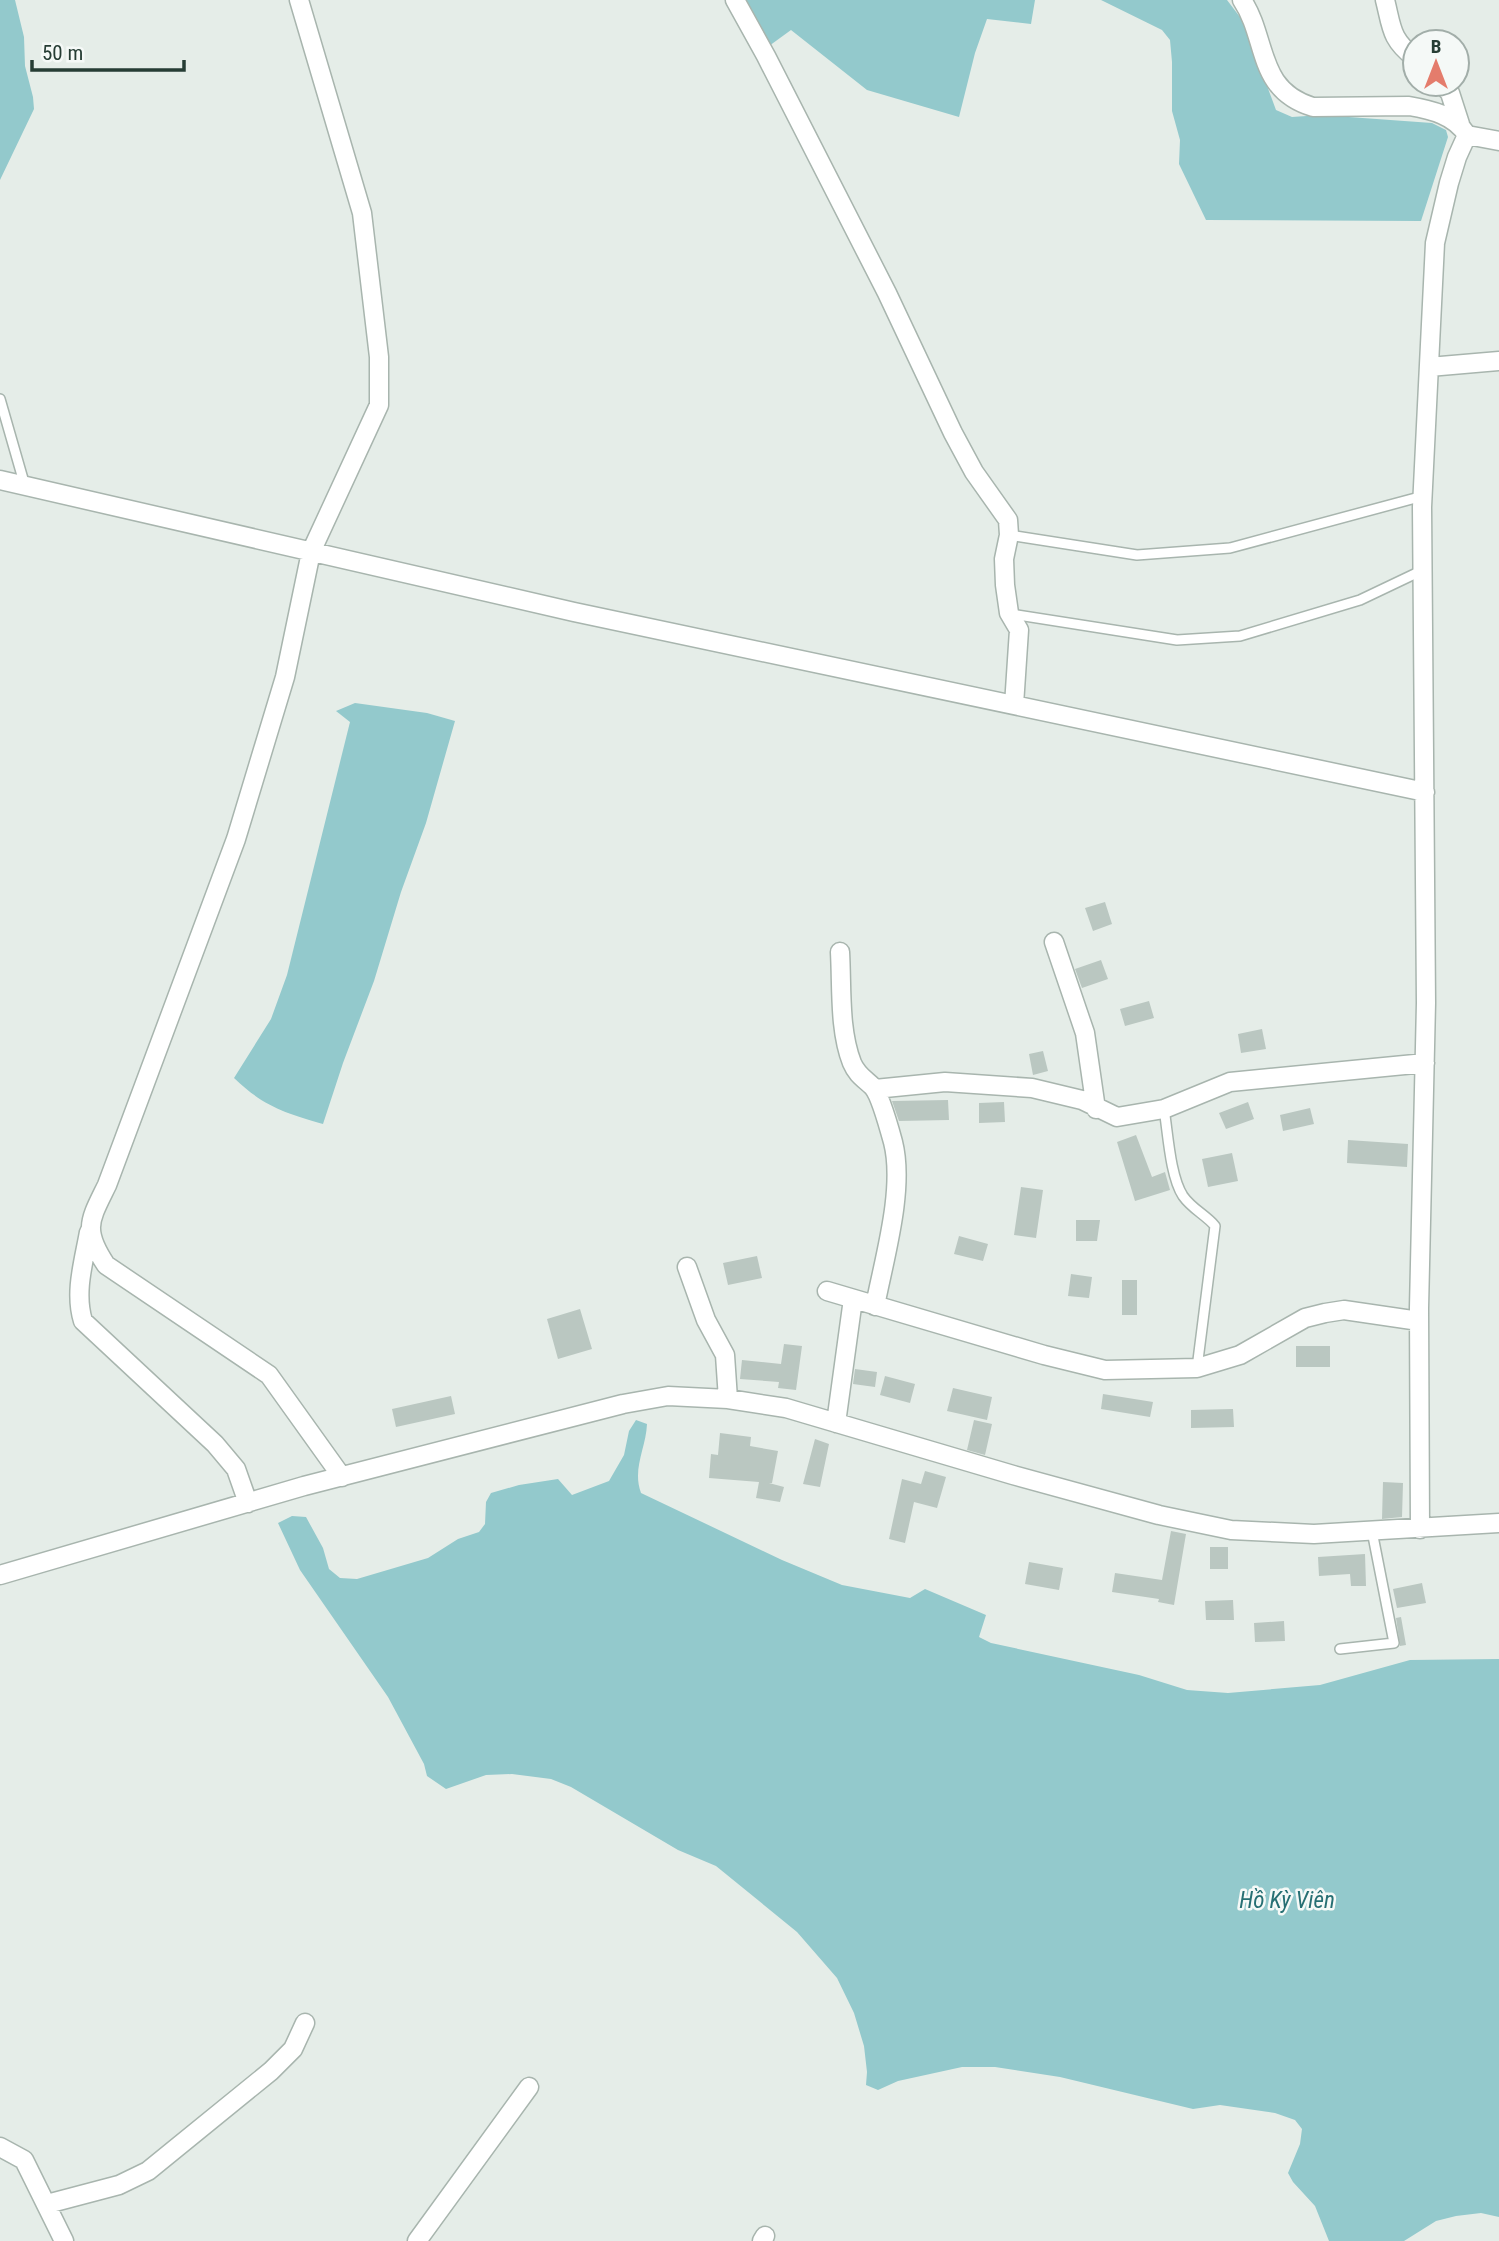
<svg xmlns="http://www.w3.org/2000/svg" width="1499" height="2241" viewBox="0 0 1499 2241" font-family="'Roboto Condensed',sans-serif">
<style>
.water{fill:#93c9cc}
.building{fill:#bac7c1}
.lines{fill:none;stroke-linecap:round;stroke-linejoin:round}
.service-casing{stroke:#a8b5ae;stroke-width:12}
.minor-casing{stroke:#a8b5ae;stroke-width:21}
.service{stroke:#fff;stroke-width:9}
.minor{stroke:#fff;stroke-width:18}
.labels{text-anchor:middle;stroke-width:5;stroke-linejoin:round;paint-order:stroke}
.water-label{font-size:23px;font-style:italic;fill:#266f73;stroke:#f5f9f7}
</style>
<rect width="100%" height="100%" fill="#e5ede8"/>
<path class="water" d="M0,0H15L24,37L25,66L33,97L34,109L0,180Z
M743,0H1035L1031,24L987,19L975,53L959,117L867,90L791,30L769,46Z
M1101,0H1227L1243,21L1276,110L1292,117L1321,115L1432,123L1446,130L1448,137L1421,221L1206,220L1179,164L1180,140L1172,111V62L1170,40L1162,30Z
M355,703L427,713L455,721L426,823L401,892L374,981L343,1063L323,1124C285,1113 263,1106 234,1078L271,1019L287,975L350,722L336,711Z
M636,1420L647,1424C646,1448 632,1469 641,1493L782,1560L842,1585L910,1598L925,1589L986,1615L979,1637L991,1643L1139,1675L1187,1690L1228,1693L1320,1685L1410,1660L1499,1659V2217L1481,2213L1456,2216L1436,2221L1404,2241H1329L1315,2206L1293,2182L1288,2173L1300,2144L1302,2129L1295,2120L1275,2113L1220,2105L1193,2109L1060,2077L995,2067H962L898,2081L878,2090L866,2085L867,2072L864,2046L854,2013L837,1978L797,1932L716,1866L678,1850L571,1787L551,1779L512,1774L486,1775L446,1789L427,1776L424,1764L388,1697L300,1570L278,1523L292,1516L306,1517L323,1548L329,1569L340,1578L357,1579L428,1558L458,1539L479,1532L485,1524L486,1502L491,1493L519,1485L558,1479L572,1495L609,1481L624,1455L629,1431Z"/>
<path class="building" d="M1105,902L1112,924L1093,931L1085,908Z
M1101,960L1108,979L1082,988L1075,969Z
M1149,1001L1154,1018L1125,1026L1120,1009Z
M1262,1029L1266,1049L1241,1053L1238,1034Z
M1043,1051L1048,1071L1033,1075L1029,1054Z
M948,1100L949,1120L899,1121L892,1101Z
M1004,1102L1005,1122L979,1123V1103Z
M1248,1102L1254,1119L1226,1129L1219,1113Z
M1310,1108L1314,1124L1283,1131L1280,1115Z
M1136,1135L1152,1177L1165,1172L1170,1190L1135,1201L1117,1142Z
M1348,1140L1408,1144L1407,1167L1347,1163Z
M1232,1153L1238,1181L1208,1187L1202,1159Z
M1021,1187L1043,1190L1036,1238L1014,1235Z
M1076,1220H1100L1097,1241H1076Z
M959,1236L988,1244L983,1261L954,1254Z
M757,1256L762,1278L728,1285L723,1263Z
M1071,1274L1092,1277L1089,1298L1068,1296Z
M1122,1280H1137V1315H1122Z
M580,1309L592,1349L558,1359L547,1319Z
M784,1344L802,1346L796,1390L778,1388L779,1382L740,1379L742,1360L781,1364Z
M1296,1346H1330V1367H1296Z
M855,1369L877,1372L875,1387L853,1384Z
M885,1376L915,1384L910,1403L880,1395Z
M953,1388L992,1397L987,1420L947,1411Z
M1103,1394L1153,1402L1150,1417L1101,1409Z
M451,1396L455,1414L396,1427L392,1409Z
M1233,1409L1234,1427L1191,1428V1410Z
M974,1420L992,1424L985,1455L967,1450Z
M720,1433L751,1437L750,1446L778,1451L772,1483H769L784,1487L780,1502L756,1498L759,1482L709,1478L711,1454L718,1455Z
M815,1439L829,1444L820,1487L803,1484Z
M925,1471L946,1477L937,1508L914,1502L905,1543L889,1539L902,1479L921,1484Z
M1383,1482L1403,1483L1402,1517L1382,1519Z
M1171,1531L1186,1534L1174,1605L1158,1602L1159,1599L1112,1592L1115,1573L1162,1580Z
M1210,1547H1228V1569H1210Z
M1365,1554L1366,1586H1351L1350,1574L1319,1576L1318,1557Z
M1029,1562L1063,1568L1059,1590L1025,1584Z
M1422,1583L1426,1603L1397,1608L1393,1589Z
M1233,1600L1234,1620H1206L1205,1601Z
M1401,1617L1406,1645L1400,1646L1396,1618Z
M1284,1621L1285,1641L1255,1642L1254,1623Z"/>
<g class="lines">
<defs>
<path id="service" d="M0,399L25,486
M1009,535L1137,555L1230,548L1423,496
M1011,614L1177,640L1240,636L1360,600L1423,570
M1164,1109C1168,1133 1170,1176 1183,1196C1192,1209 1206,1215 1215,1226L1197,1368
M1340,1649L1394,1643L1372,1531"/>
<path id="minor" d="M299,0L362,213L379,357V405L311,552L285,677L236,839L107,1185C90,1220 82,1229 106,1265L269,1375L342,1477
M735,0L766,56L887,293L953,433L974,472L1008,520L1009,535L1004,559L1005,585L1009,613L1019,630L1014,705
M1242,0C1268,39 1256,90 1313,107L1409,106C1432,110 1454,115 1467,135L1499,141
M1385,0C1392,27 1390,39 1415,58
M1442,84L1450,93L1460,124
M1429,367L1499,361
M0,480L574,612L1425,792
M1054,942L1085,1033L1096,1109
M840,952C842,988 839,1030 852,1063C857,1075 865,1079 873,1087C880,1095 890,1131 893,1142C905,1189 884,1259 875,1306
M875,1089L945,1082L1032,1088L1082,1100L1117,1117L1164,1109L1230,1082L1425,1063
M89,1232C84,1261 74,1292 83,1321L215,1444L236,1469L248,1503
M687,1267L706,1320L725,1355L728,1399
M827,1291L1044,1355L1105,1370L1197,1368L1240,1355L1305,1318L1325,1313L1344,1310L1419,1321
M836,1423L853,1299
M1420,1529L1419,1308L1426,1003L1422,507L1435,243L1449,183L1457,157L1467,135
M0,1575L304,1486L623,1404L668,1396L728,1399L786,1408L1013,1475L1159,1515L1231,1530L1314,1534L1499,1523
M0,2147L24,2160L64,2241
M47,2204L119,2185L148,2171L271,2071L293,2049L305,2023
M417,2241L529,2087
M762,2241L765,2236"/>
</defs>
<use href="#service" class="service-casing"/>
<use href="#minor" class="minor-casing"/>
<use href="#service" class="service"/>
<use href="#minor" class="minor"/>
</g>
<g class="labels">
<g class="water-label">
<text x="1287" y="1908">Hồ Kỳ Viên</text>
</g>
</g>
<g transform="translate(1436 63)"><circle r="33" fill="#f5f9f7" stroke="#a2aea9" stroke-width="2"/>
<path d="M0-5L12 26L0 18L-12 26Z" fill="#e47c6c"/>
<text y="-10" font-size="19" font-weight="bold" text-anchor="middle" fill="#263d34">B</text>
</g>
<path d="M32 60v10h152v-10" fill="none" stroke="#263d34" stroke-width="3.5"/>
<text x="42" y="60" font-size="21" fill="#263d34" stroke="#f5f9f7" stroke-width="5" paint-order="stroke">50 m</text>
</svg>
